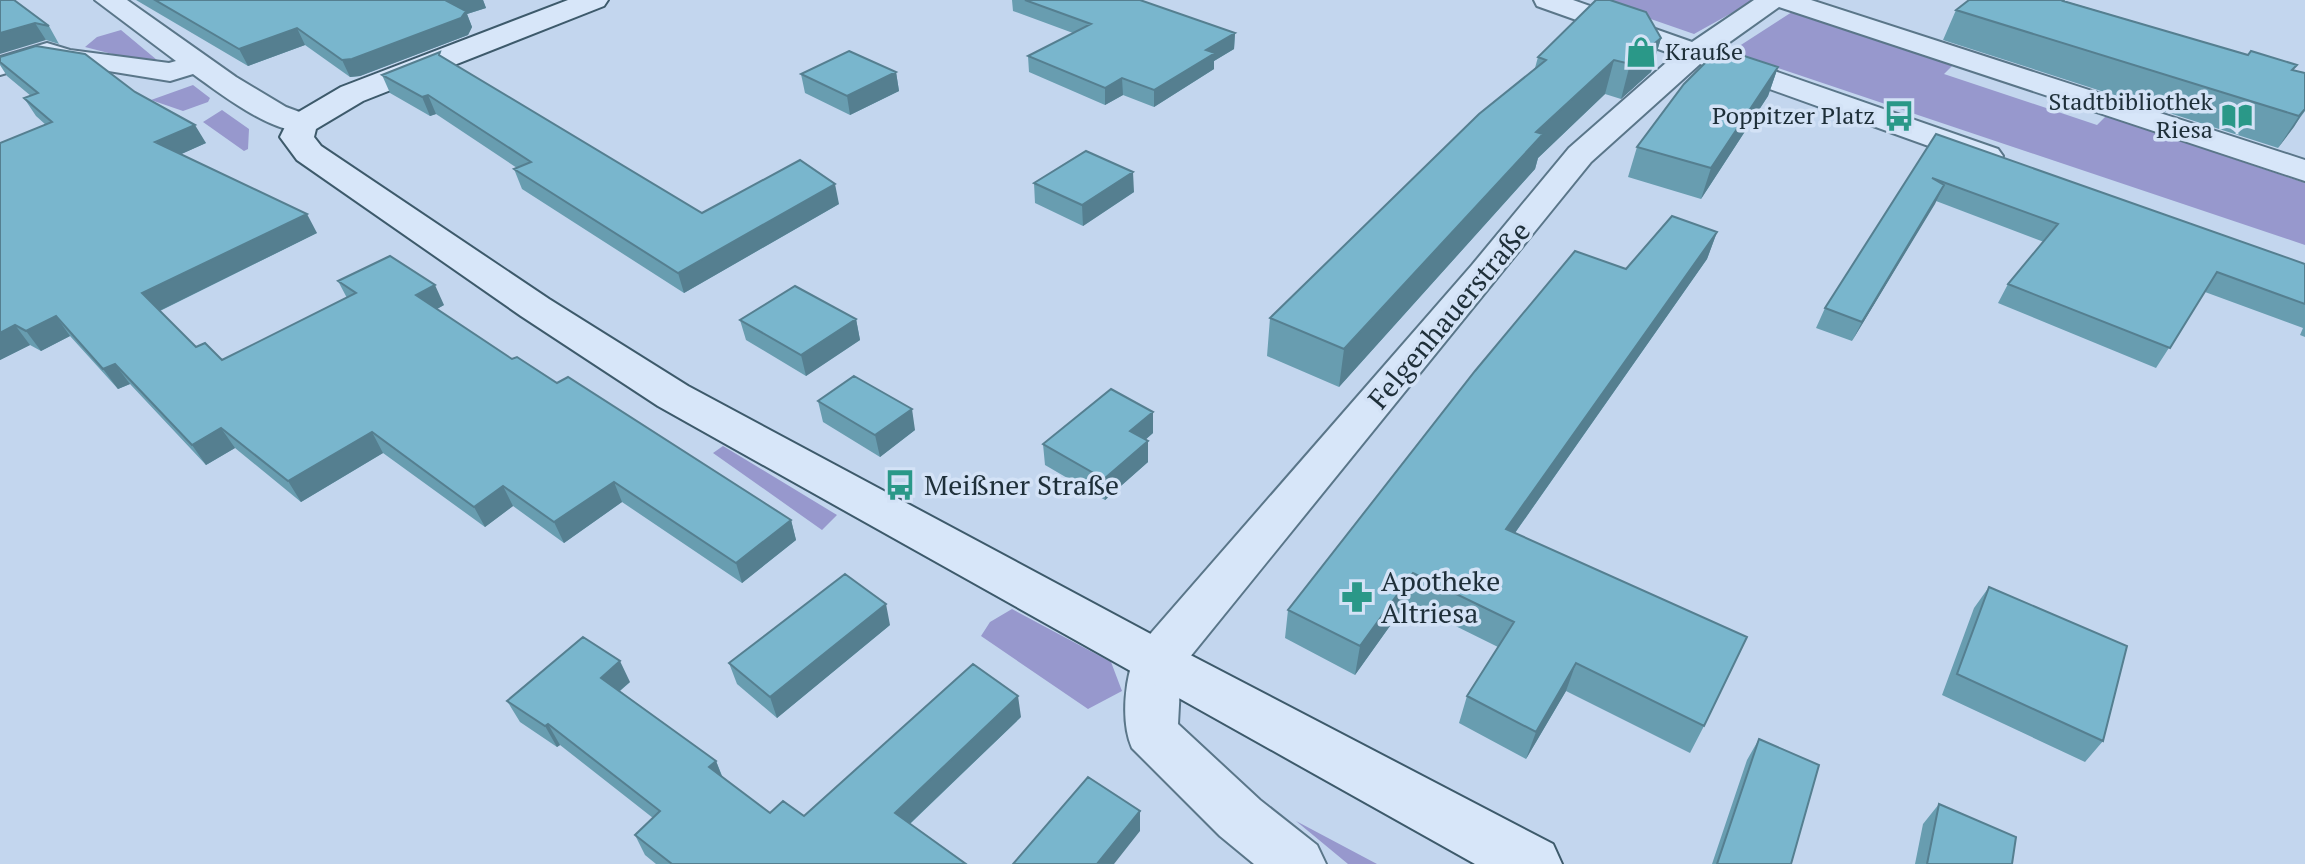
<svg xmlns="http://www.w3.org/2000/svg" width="2305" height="864" viewBox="0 0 2305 864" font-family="'PT Serif',serif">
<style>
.green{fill:#9798cd}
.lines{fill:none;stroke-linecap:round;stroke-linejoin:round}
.street-casing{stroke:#5a7689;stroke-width:4}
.secondary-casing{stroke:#3d5a6b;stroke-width:4}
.street{fill:#d7e6f9;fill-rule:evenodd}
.secondary{fill:#d7e6f9;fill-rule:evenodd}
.wall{fill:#689db0}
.shaded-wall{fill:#557f90}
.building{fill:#79b6cd;stroke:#557f90;stroke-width:2}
.labels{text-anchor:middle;stroke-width:7;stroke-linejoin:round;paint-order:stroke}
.far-poi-label{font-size:24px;fill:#1e2f39;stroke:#d3e2f6;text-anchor:end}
.street-label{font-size:28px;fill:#1e2f39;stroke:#d3e2f6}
.poi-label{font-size:28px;fill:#1e2f39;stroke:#d3e2f6;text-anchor:start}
</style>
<rect width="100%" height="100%" fill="#c3d6ee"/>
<path class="green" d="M1596,0H1755L1694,34Z
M1792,12L1953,65L1944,74L2097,125L2106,116L2305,183V245L1730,52Z
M121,30L157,60L144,62L85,47L97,37Z
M193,85L210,98L208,102L183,111L151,100Z
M222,110L249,129L248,149L244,151L203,122Z
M723,446L837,515L822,530L713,453Z
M1012,609L1111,662L1122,691L1088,709L981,636L990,622Z
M1296,821L1377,864H1348Z"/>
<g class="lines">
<defs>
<path id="street" d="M95,0H127L236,77L286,107L313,117L318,124L313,131C278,139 221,94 193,74L170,81L47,61L0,75V57L47,43L70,50L169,63L176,61Z
M1534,0H1573L1692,42L1754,0H1811L2305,160V181L1779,7L1717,51L1998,149L2003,156L1998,163L1987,166L1976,163L1700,64L1591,162L1181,668L1178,724L1260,800L1317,845L1326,864H1254L1220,836L1132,748C1120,721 1125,674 1138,648L1472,265L1569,148L1675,55L1537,6Z"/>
<path id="secondary" d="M568,0H608L604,6L363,101L316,129L314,137L321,146L549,299L688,386L1175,647L1553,844L1562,864H1475L658,406L521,316L297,160L280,137L290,117L341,87Z"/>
</defs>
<use href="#street" class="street-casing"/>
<use href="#secondary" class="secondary-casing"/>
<use href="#street" class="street"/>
<use href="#secondary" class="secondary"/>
</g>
<path class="wall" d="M0,0L49,26L59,44L46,40Z
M136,0H483L486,8L467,14L472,27L468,35L360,76L350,77L305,45L248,66Z
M1012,0H1140L1235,33L1234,49L1214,61V69L1154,107L1123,95L1105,105L1029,72L1028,56L1073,33L1013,11Z
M2065,1L2248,55L2297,65L2293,70L2305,111L2278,148L1943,40L1956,10Z
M1661,38L1651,72L1621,99L1605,94L1538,158L1535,169L1339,387L1267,356L1270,318L1535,68L1538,57Z
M0,57L135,92L206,143L181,154L317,233L160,311L196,347L222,360L347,298L338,281L444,305L437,309L512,359L557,383L791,520L796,540L742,583L622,502L564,543L513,506L485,527L383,453L301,502L235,448L206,465L130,384L118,389L70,336L41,351L30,345L0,360V143L46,125L36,116L24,98L31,96L7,76L0,65Z
M442,57L702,213L839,204L684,293L522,189L514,169L517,168L436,114L430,116L390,93L382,75Z
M1778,67L1768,96L1701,199L1628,177L1637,147Z
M896,72L899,91L850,115L805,93L801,74Z
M1936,134L2305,264V337L2300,335L2303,328L2205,292L2156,368L1998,303L2008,284L2044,242L1936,201L1852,341L1816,328L1825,308Z
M1034,183L1134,192L1083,226L1035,203Z
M1717,232L1707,259L1515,533L1704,726L1690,753L1566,691L1526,759L1459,723L1467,696L1498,647L1407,602L1355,675L1285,638L1288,610L1626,269Z
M856,319L860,340L806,376L746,340L740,320Z
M818,401L915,430L880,457L823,422Z
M1153,433L1145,440L1148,441V462L1105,500L1045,465L1043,444Z
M1989,587L2103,741L2085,762L1942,695L1974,608Z
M890,625L777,718L737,684L729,663Z
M630,682L620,691L716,761L723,778L770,813L804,816L1021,717L910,824L966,864H656L645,855L635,835L653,818L560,745L557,747L520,722L507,701Z
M1759,739L1791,864H1712L1747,760Z
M1939,804L2012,864H1915L1923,824Z"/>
<path class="shaded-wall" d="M451,0H483L486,8L467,14L472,27L468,35L360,76L350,77L342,60Z
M35,23L46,40L0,54V33Z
M297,28L305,45L248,66L239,49Z
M1235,33L1234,49L1214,61V69L1154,107V90L1206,50Z
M1661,38L1651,72L1621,99L1630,64Z
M1614,60L1605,94L1538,158L1535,169L1339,387L1344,349L1536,132Z
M1778,67L1768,96L1701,199L1711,168Z
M896,72L899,91L850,115L847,96Z
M1122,78L1123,95L1105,105V88Z
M428,95L436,114L430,116L422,97Z
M2305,109L2294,127L2278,148L2299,116Z
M195,125L206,143L166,161L155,142Z
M1133,172L1134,192L1083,226L1082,205Z
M835,184L839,204L684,293L678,273Z
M1944,185L1935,204L1852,341L1862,322Z
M307,214L317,233L155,313L142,293Z
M1717,232L1707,259L1498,557L1506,529Z
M435,285L444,305L426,315L416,295Z
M56,316L70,336L41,351L26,331Z
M856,319L860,340L806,376L801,355Z
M15,325L30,345L0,360V333Z
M115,364L130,384L118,389L103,369Z
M912,409L915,430L880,457L875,435Z
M1153,412V433L1130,453V431Z
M221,428L235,448L206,465L192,445Z
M372,432L383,453L301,502L288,481Z
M1148,441V462L1105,500L1104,479Z
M614,482L622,502L564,543L554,522Z
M503,486L513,506L485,527L474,507Z
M791,520L796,540L742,583L736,563Z
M1413,573L1407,602L1355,675L1360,646Z
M886,604L890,625L777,718L770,697Z
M620,661L630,682L611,698L601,678Z
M1576,663L1566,691L1526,759L1536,732Z
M1018,696L1021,717L900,833L895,813Z
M548,724L560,745L557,747L545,726Z
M716,761L724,782L709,767Z
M1140,811V831L1114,864H1097Z"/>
<path class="building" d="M0,0H14L49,26L35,23L0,33Z
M155,0H451L447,1L466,11L461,18L352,59L342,60L297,28L239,49Z
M1025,0H1140L1235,33L1206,50L1215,53L1154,90L1122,78L1105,88L1028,56L1091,24Z
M1596,0H1610L1646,12L1661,38L1630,64L1614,60L1536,132L1543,134L1344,349L1270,318L1479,114L1546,60L1538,57Z
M1969,0H2064L2063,1L2248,55L2251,51L2297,65L2292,70L2305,73V109L2299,116L1956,10Z
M36,46L85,54L135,92L195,125L155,142L307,214L142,293L196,347L205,343L222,360L356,293L338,281L390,256L435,285L416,295L512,359L517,357L557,383L568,377L791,520L736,563L614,482L554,522L503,486L474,507L372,432L288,481L221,428L192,445L115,364L103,369L56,316L26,331L15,325L0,333V143L52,122L24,98L38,93L0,62V57Z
M849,51L896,72L847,96L801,74Z
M440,52L439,55L702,213L800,160L835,184L678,273L514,169L531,162L428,95L422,97L382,75Z
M1716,52H1732L1778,67L1711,168L1637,147L1684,84Z
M1936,134L2305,264V304L2217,272L2170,348L2008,284L2058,224L1932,178L1944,185L1862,322L1825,308Z
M1086,151L1133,172L1082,205L1034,183Z
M1672,216L1717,232L1506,529L1747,637L1704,726L1576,663L1536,732L1467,696L1514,622L1413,573L1360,646L1288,610L1475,371L1575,251L1626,269Z
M795,286L856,319L801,355L740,320Z
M854,376L912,409L875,435L818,401Z
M1111,389L1153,412L1130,431L1148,441L1104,479L1043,444Z
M845,574L886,604L770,697L729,663Z
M1989,587L2127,646L2103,741L1957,674Z
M583,637L620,661L601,678L716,761L709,767L770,813L783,801L804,816L973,664L1018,696L895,813L966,864H672L635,835L660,811L548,724L545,726L507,701Z
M1759,739L1819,765L1791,864H1717Z
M1088,777L1140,811L1097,864H1013Z
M1939,804L2016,837L2012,864H1927Z"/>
<defs>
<symbol id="shop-bare" viewBox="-9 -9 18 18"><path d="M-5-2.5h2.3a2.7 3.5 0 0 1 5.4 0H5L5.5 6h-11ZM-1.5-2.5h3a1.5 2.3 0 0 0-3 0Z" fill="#2a9888" stroke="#d3e2f6" stroke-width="2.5" paint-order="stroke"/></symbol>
<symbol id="bus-bare" viewBox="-9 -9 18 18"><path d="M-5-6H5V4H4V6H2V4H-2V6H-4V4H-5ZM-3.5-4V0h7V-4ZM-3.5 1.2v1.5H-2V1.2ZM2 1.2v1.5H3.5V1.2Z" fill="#2a9888" stroke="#d3e2f6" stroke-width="2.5" paint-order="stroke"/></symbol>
<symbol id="library-bare" viewBox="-9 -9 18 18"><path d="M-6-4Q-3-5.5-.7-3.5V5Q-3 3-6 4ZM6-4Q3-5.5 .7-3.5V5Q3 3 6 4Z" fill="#2a9888" stroke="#d3e2f6" stroke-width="2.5" paint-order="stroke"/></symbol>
<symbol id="pharmacy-bare" viewBox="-9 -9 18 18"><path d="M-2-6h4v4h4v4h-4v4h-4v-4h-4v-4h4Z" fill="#2a9888" stroke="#d3e2f6" stroke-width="2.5" paint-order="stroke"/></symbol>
</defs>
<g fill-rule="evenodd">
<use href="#shop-bare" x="1619" y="30" width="44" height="44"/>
<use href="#bus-bare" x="1877" y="94" width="44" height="44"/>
<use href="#library-bare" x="2215" y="94" width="44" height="44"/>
<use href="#bus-bare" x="878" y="463" width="44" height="44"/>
<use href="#pharmacy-bare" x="1335" y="575" width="44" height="44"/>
</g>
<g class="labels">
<g class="far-poi-label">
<text x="1665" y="60" text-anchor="start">Krauße</text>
<text x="2213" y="110">Stadtbibliothek<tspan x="2213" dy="28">Riesa</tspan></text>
<text x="1875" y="124">Poppitzer Platz</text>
</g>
<g class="street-label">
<text transform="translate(1449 315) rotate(-50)" y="10">Felgenhauerstraße</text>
</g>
<g class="poi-label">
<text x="924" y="495">Meißner Straße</text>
<text x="1381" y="591">Apotheke<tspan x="1381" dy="32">Altriesa</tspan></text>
</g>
</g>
</svg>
